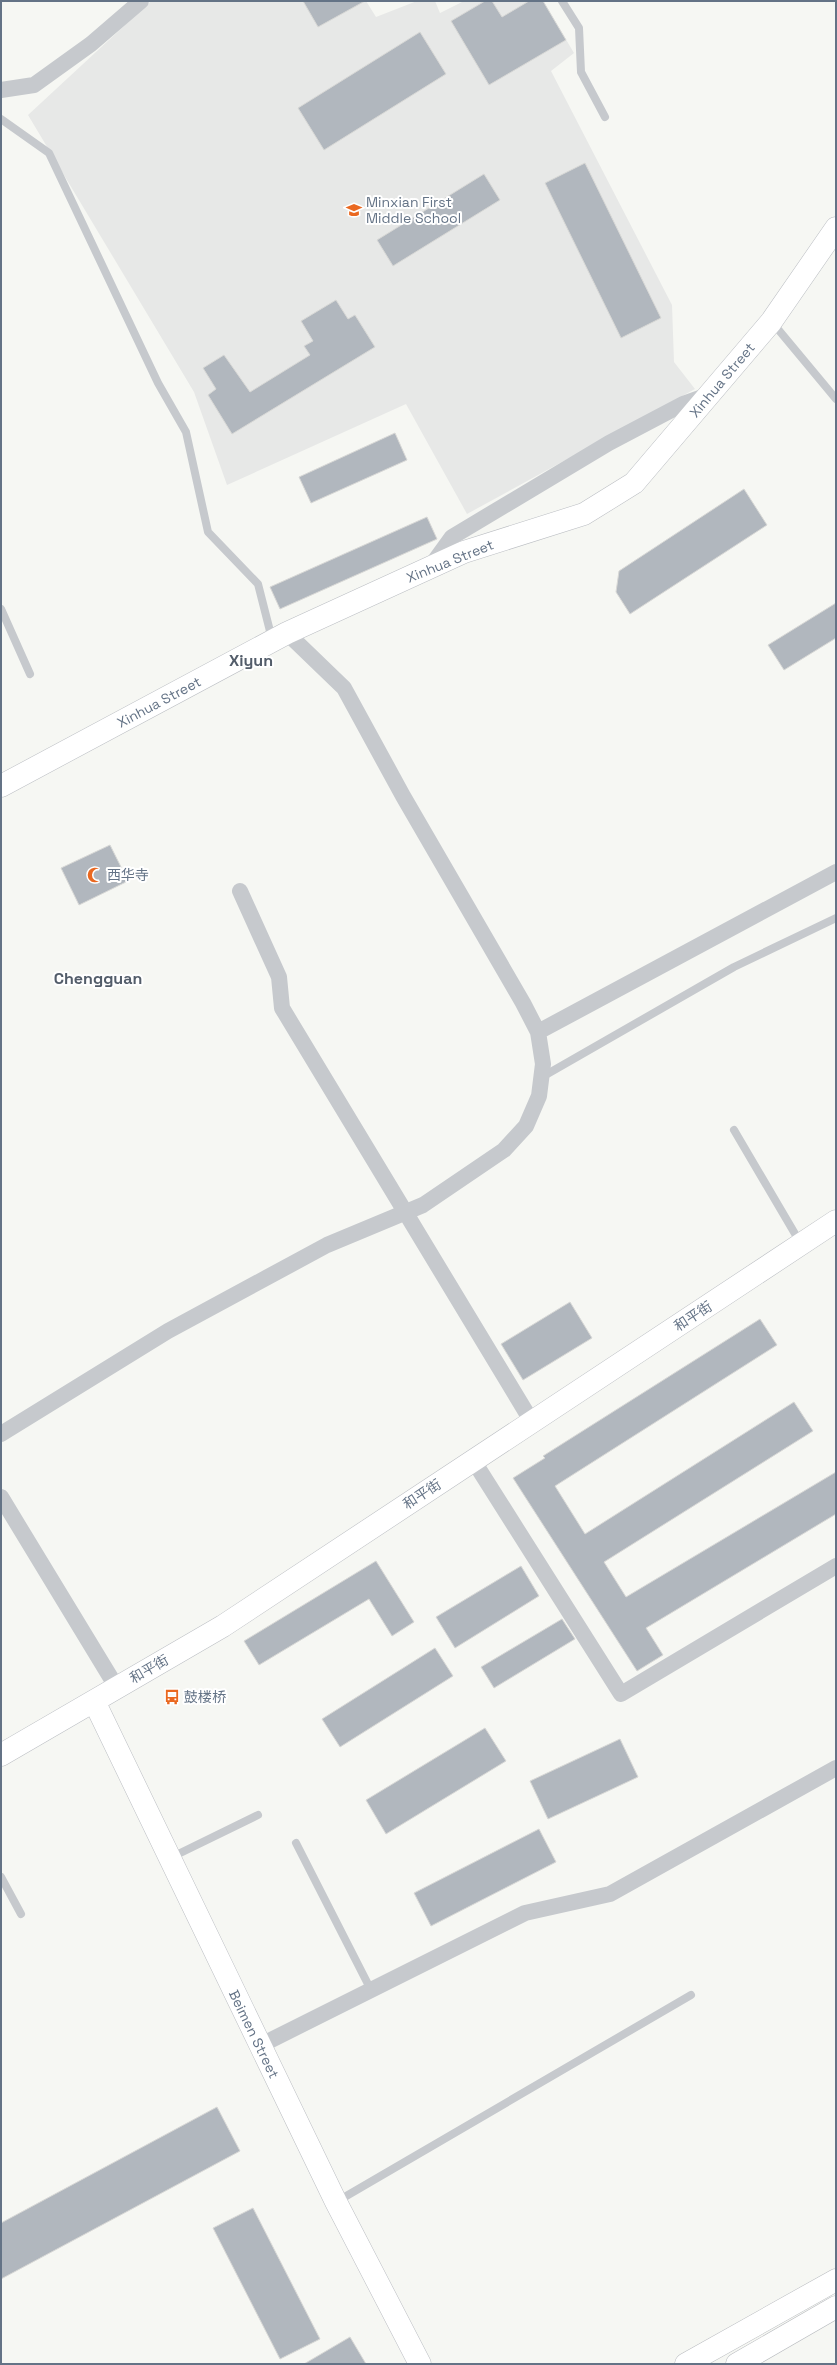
<svg xmlns="http://www.w3.org/2000/svg" width="837" height="2365" viewBox="0 0 837 2365" font-family="'Space Grotesk','Noto Sans SC',sans-serif">
<style>
.built{fill:#e7e8e7}
.building{fill:#b1b7be;stroke:#d8d8d6}
.lines{fill:none;stroke-linecap:round;stroke-linejoin:round}
.secondary-casing{stroke:#bbbec3;stroke-width:23}
.primary-casing{stroke:#b9bcc0;stroke-width:23}
.lane{stroke:#c6c9cd;stroke-width:8}
.street{stroke:#c6c9cd;stroke-width:16}
.secondary{stroke:#fff;stroke-width:22}
.primary{stroke:#fff;stroke-width:22}
.labels{text-anchor:middle;stroke-width:4;stroke-linejoin:round;paint-order:stroke}
.poi-label{font-size:14px;fill:#647386;stroke:#fff;text-anchor:start}
.street-label{font-size:14px;fill:#647386;stroke:#fff}
.quarter-label{font-size:16px;font-weight:bold;fill:#535d6a;stroke:#fff}
</style>
<rect width="100%" height="100%" fill="#f6f7f3"/>
<path class="built" d="M151,1H366L376,17L417,1H435L440,13L464,1H543L574,53L551,71L672,305L674,362L695,389L467,514L406,404L227,485L194,392L28,115Z"/>
<path class="building" d="M303,1H365L318,27Z
M485,1H492L502,17L529,1H543L566,40L489,85L451,21Z
M420,32L446,74L324,150L298,108Z
M585,163L661,318L621,338L545,183Z
M484,174L500,200L393,266L377,240Z
M336,300L348,319L355,315L375,347L232,434L208,395L216,389L203,368L224,355L250,392L310,355L304,346L313,341L301,321Z
M395,433L407,460L311,503L299,477Z
M744,489L767,525L630,614L616,592L619,571Z
M427,517L437,539L280,609L270,587Z
M836,603V638L784,670L768,645Z
M110,845L128,881L79,905L61,868Z
M570,1302L592,1338L523,1380L501,1344Z
M760,1319L777,1345L555,1486L585,1534L794,1402L813,1431L604,1562L626,1597L836,1472V1514L646,1628L663,1655L637,1671L513,1478L545,1458L543,1456Z
M376,1561L414,1622L392,1636L369,1599L259,1665L244,1641Z
M521,1566L539,1596L455,1648L436,1617Z
M562,1619L575,1639L494,1688L481,1667Z
M435,1648L453,1676L340,1747L322,1719Z
M485,1728L506,1761L386,1834L366,1800Z
M620,1739L638,1777L548,1819L530,1781Z
M539,1829L556,1862L431,1926L414,1893Z
M217,2107L240,2151L1,2279V2223Z
M253,2208L320,2339L280,2359L213,2228Z
M350,2337L366,2364H304Z"/>
<g class="lines">
<defs>
<path id="secondary" d="M1,786L287,633L464,552L584,514L634,483L771,322L836,228
M94,1701L336,2202L420,2364
M1,1755L223,1626L836,1221"/>
<path id="primary" d="M686,2364L836,2280
M737,2364L836,2307"/>
</defs>
<use href="#secondary" class="secondary-casing"/>
<use href="#primary" class="primary-casing"/>
<path class="lane" d="M562,1L579,28L581,72L605,117
M1,119L49,153L158,383L186,432L208,532L258,584L272,639
M772,322L836,399
M1,609L30,674
M542,1077L734,967L836,918
M734,1130L801,1244
M296,1843L371,1990
M170,1858L258,1815
M1,1877L21,1914
M336,2202L691,1995"/>
<path class="street" d="M1,90L34,85L91,44L141,1
M431,566L452,537L609,443L683,404L708,395
M240,891L279,977L282,1008L532,1422
M538,1032L836,872
M1,1434L168,1331L327,1245L423,1205L504,1150L526,1126L539,1096L543,1064L538,1032L523,1003L403,796L344,688L287,633
M473,1460L621,1694L836,1566
M1,1497L117,1688
M259,2046L525,1913L610,1894L836,1768"/>
<use href="#secondary" class="secondary"/>
<use href="#primary" class="primary"/>
</g>
<defs>
<symbol id="school-bare" viewBox="-9 -9 18 18"><path d="M0-5L7-2L0 1L-7-2ZM-4 1L0 2.5L4 1V4Q0 6-4 4Z" fill="#ea6820" stroke="#fff" stroke-width="2.5" paint-order="stroke"/></symbol>
<symbol id="mosque-bare" viewBox="-9 -9 18 18"><path d="M3.5-4.9A6 6 0 1 0 3.5 4.9A5 5 0 1 1 3.5-4.9Z" fill="#ea6820" stroke="#fff" stroke-width="2.5" paint-order="stroke"/></symbol>
<symbol id="bus-bare" viewBox="-9 -9 18 18"><path d="M-5-6H5V4H4V6H2V4H-2V6H-4V4H-5ZM-3.5-4V0h7V-4ZM-3.5 1.2v1.5H-2V1.2ZM2 1.2v1.5H3.5V1.2Z" fill="#ea6820" stroke="#fff" stroke-width="2.5" paint-order="stroke"/></symbol>
</defs>
<g fill-rule="evenodd">
<use href="#school-bare" x="343" y="199" width="22" height="22"/>
<use href="#mosque-bare" x="84" y="864" width="22" height="22"/>
<use href="#bus-bare" x="161" y="1686" width="22" height="22"/>
</g>
<g class="labels">
<g class="poi-label">
<text x="366" y="207">Minxian First<tspan x="366" dy="16">Middle School</tspan></text>
<text x="107" y="880">西华寺</text>
<text x="184" y="1702">鼓楼桥</text>
</g>
<g class="street-label">
<text transform="translate(722 380) rotate(-50)" y="5">Xinhua Street</text>
<text transform="translate(450 561) rotate(-22)" y="5">Xinhua Street</text>
<text transform="translate(159 702) rotate(-28)" y="5">Xinhua Street</text>
<text transform="translate(693 1316) rotate(-33)" y="5">和平街</text>
<text transform="translate(422 1494) rotate(-33)" y="5">和平街</text>
<text transform="translate(149 1669) rotate(-30)" y="5">和平街</text>
<text transform="translate(254 2034) rotate(64)" y="5">Beimen Street</text>
</g>
<g class="quarter-label">
<text x="251" y="666">Xiyun</text>
<text x="98" y="984">Chengguan</text>
</g>
</g>
<rect width="837" height="2365" fill="none" stroke="#647386" stroke-width="4"/>
</svg>
